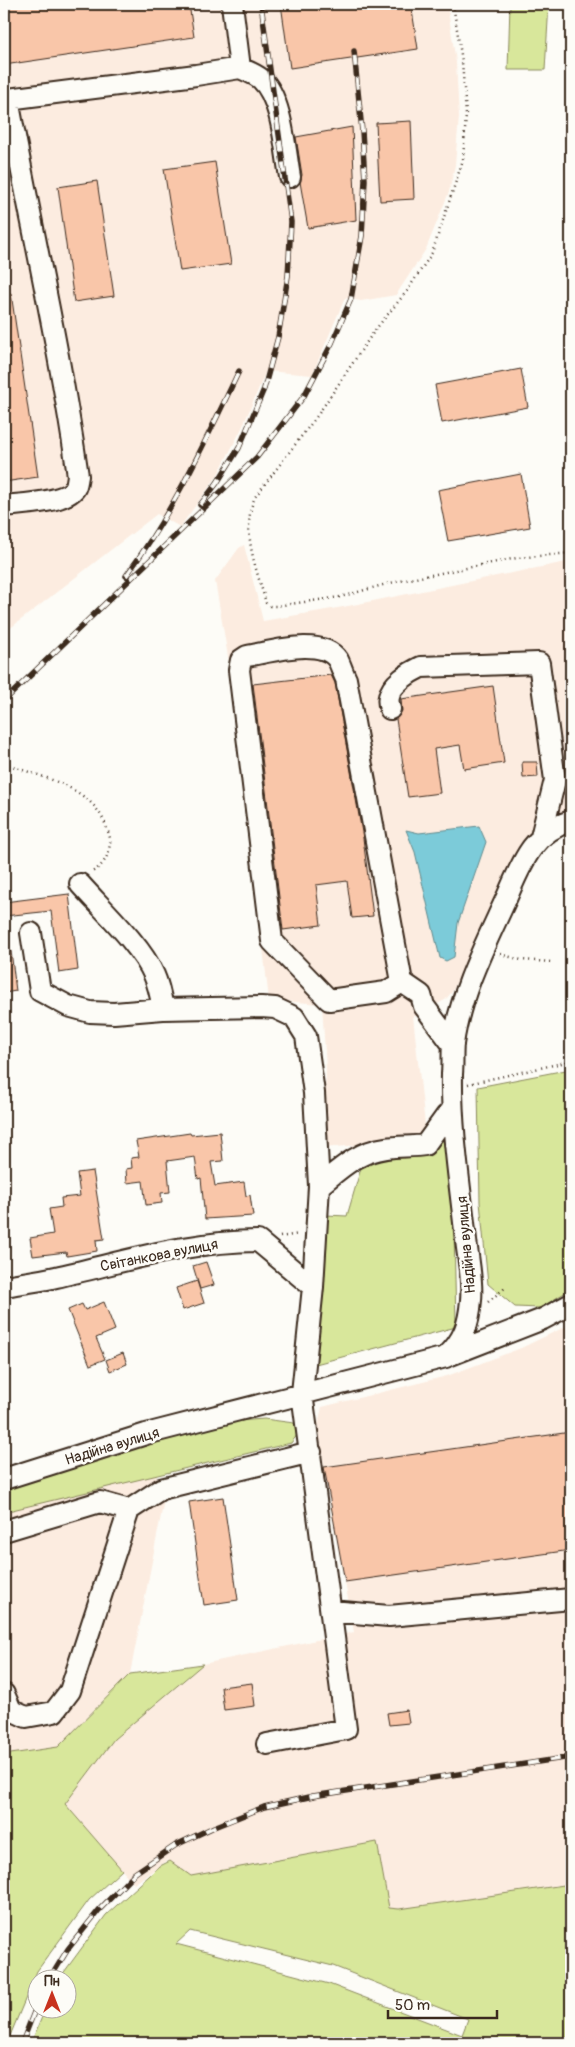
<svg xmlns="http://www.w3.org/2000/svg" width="575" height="2047" viewBox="0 0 575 2047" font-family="Pangolin,sans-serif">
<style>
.built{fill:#fcece0}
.green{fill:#d8e79b;stroke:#8a885c;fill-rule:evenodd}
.water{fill:#7ccbd9;stroke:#628b8e}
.building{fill:#f9c6a9;stroke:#3b2a1e}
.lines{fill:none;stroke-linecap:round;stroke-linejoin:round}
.minor-casing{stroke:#3b2a1e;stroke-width:24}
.path{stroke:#3b2a1e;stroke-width:2.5;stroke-dasharray:1 4;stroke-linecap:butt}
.minor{stroke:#fdfcf7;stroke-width:20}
.rail-casing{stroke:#3b2a1e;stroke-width:5.5}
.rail{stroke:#fdfcf7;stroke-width:4;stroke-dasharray:11;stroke-linecap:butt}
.labels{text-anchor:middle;stroke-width:5;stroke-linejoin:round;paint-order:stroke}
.street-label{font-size:15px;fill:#3b2a1e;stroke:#fdfcf7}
</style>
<rect width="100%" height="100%" fill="#fdfcf7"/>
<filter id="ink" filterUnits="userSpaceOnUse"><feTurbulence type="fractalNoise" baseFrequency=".02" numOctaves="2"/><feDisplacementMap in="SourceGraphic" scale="10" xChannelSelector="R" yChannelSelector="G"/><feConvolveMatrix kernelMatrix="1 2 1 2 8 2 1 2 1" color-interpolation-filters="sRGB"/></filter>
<g filter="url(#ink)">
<path class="built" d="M4,4H447L456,62L459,117L455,165L449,192L426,249L396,295L361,301L345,298L312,375L266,371L242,428L217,476L180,527L157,514L4,633Z
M244,545L263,621L343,607L571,561V810L538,818L452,992L445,1000L435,1005L416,1007L417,1016H413L426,1134L421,1140L323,1148L326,1069L322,1004L269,1000L230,668L215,581L239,548Z
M571,1324V1884L389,1911L377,1842L191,1876L168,1860L134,1884L65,1804L114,1739L203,1664L354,1632L324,1467L318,1424L322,1407L447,1376L521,1348Z
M156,1474L164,1500L130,1674L58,1747L4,1755V1512Z"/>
<path class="green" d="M510,4H549L545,70H508Z
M571,1069V1289L540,1308L515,1307L488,1284L480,1202L478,1087Z
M421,1140H444L454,1230L456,1327L308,1366L326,1215L347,1216L368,1144Z
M264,1419L294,1423L298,1434L291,1443L4,1512V1486L68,1465L238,1421Z
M203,1664L114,1739L65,1804L122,1870L89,1900L37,1971L7,2043H4V1755L58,1747L130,1674Z
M377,1842L389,1908L399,1909L571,1884V2043H31L45,2010H68V1980L59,1979L106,1915L160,1866L170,1861L191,1876ZM190,1931L333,1966L468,2019L462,2035L329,1984L176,1944Z"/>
<path class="water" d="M479,826L486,842L458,923L454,957L446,961L440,958L415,852L406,830L419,833Z"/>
<path class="building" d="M4,4H189L194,37L4,65Z
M281,4H411L418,49L290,68Z
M411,121L414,199L380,201L376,123Z
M352,127L356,220L308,228L300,182L302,175L296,137Z
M215,162L231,264L180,271L164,169Z
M97,181L114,296L74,302L58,187Z
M11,293L38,477L4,482V294Z
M521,369L528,407L442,423L435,385Z
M521,474L530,527L448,541L438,490Z
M331,675L335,683L363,838L373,916L352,918L347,881L316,885L321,925L283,930L253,684Z
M493,686L504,763L464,769L460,745L434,749L440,793L408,797L396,719L402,711L401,699Z
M522,762H537L538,777L523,778Z
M69,894L78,970L59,973L51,911L4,916V902Z
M4,951H11L16,991L4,993Z
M220,1132L223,1161L211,1162L215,1186L244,1182L246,1196L250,1195L253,1216L205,1219L201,1178L198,1179L195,1157L167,1161L170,1192L161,1193L162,1203L146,1205L143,1181L127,1183L126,1169L132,1168L131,1158L139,1157L136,1141L190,1133L191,1135Z
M93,1171L104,1239L96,1240L97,1251L67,1256L66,1252L33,1256L30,1238L53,1234L49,1209L62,1207L61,1198L80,1196L77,1173Z
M206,1262L214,1285L200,1289L193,1266Z
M197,1281L204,1303L183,1310L176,1288Z
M104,1302L115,1330L96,1338L105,1359L90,1365L68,1310L82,1304L85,1310Z
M123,1353L127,1364L110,1371L106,1360Z
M571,1432V1550L345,1582L324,1467Z
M223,1497L238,1600L204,1605L189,1502Z
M252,1683L255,1706L224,1710L221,1687Z
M407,1710L409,1723L389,1725L387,1713Z"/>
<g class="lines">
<defs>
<path id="minor" d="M240,68C247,71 255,74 261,79C282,98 285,149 290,177
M4,99H8C31,225 60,350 78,476C77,480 77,485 75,488C65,503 21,504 4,506
M8,99L196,75L240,68L232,4
M390,709C389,706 388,700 389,697C391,684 410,672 421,667L539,663L555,780L541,837
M80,884C102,909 141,945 154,975C159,986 161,998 163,1009
M31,933L40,991L68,1006L90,1012L114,1013L163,1009L261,1007L275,1008L294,1017L306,1036L314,1093L319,1186L313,1287
M402,982L386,992L329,1000L272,941L239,670L241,660L247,656C271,652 322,636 338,660C341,666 343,673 346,679L402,982L421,995L424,1006L453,1045
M319,1186C341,1168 357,1152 386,1148C399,1146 412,1147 425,1145L446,1116L452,1111
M4,1286C21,1283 39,1281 56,1277C124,1262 188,1241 258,1241L313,1287L302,1393L346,1729L267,1744
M448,1356L543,1319L571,1304
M4,1479L146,1434L446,1357C464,1340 469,1324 471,1300C473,1281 468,1259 466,1240C460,1185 451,1129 452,1074C453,1064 452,1054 453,1044C460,993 485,945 506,899C521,865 532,832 571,821
M4,1531L100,1502L129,1510
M331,1611L389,1616L571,1599
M4,1694L11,1710L26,1717L54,1712L70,1691L129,1510L161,1489L311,1452"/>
</defs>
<use href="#minor" class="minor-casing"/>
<path class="path" d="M453,4L462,61L466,115L463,160L432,253L407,291L375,330L317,416L255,497C240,530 257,570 266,603L270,606H276L340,597L390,583L517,558L571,553
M4,764C39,776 92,786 106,826C108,832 111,837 110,844C108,857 104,865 92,872
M500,954L521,960L552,962
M468,1084L571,1061
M280,1237L299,1234
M488,1302L506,1287"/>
<use href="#minor" class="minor"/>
<defs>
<path id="rail" d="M200,505L217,483L239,448L264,389L278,337L288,276L291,222L261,4
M126,576C173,512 205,442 239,371
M4,701L257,457L304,396L332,343L351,299L362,236L365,180L362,131L354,51
M49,1980L68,1949L99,1910L135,1873L176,1845L214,1827L264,1807L313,1796L571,1757
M22,2043L38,2002"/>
</defs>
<use href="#rail" class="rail-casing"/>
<use href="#rail" class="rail"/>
</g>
</g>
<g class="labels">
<g class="street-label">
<text transform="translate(466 1245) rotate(-95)" y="5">Надійна вулиця</text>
<text transform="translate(159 1255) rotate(-11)" y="5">Світанкова вулиця</text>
<text transform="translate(112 1446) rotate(-17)" y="5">Надійна вулиця</text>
</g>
</g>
<rect width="575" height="2047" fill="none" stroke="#fdfcf7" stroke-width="20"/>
<rect x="10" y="10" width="555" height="2027" fill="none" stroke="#3b2a1e" stroke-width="2" filter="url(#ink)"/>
<g transform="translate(52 1994)"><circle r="24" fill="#fdfcf7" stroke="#afa8a0"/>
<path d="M0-4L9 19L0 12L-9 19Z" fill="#c8321e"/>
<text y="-8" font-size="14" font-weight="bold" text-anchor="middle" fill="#3b2a1e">Пн</text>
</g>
<path d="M388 2010v8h109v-8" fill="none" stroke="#3b2a1e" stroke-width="2.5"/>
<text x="395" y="2010" font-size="15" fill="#3b2a1e" stroke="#fdfcf7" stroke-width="4" paint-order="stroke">50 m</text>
</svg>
